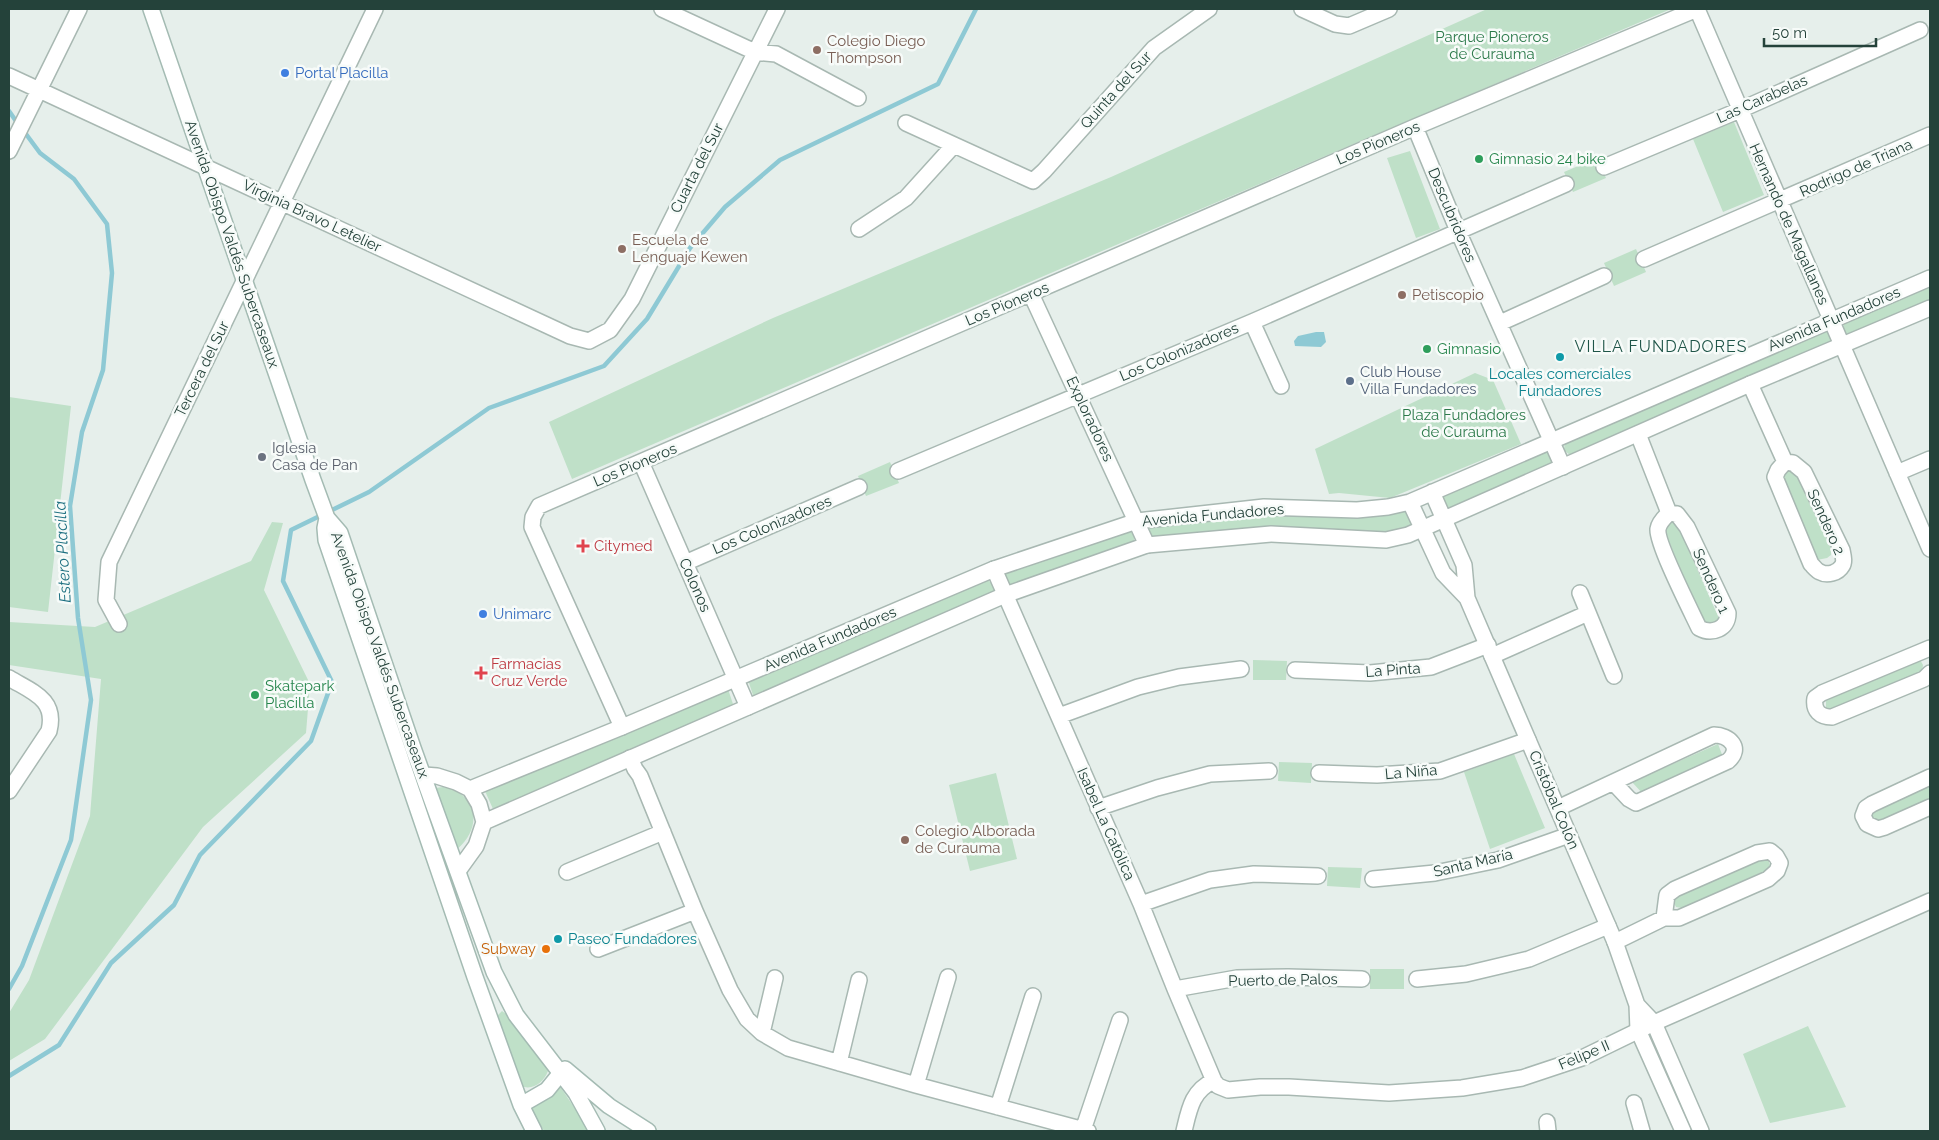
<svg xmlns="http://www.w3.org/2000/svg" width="1939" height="1140" viewBox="0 0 1939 1140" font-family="Raleway,sans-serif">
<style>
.green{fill:#bfe0c8}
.water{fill:#8ec9d4}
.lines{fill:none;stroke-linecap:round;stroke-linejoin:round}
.stream{stroke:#8ec9d4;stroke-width:4.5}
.minor-casing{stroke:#a8b8b2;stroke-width:18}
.tertiary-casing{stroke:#a8b8b2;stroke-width:18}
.secondary-casing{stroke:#a4bbb3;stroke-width:18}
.minor{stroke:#fff;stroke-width:15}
.tertiary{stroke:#fff;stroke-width:15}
.secondary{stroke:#fff;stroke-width:15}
.education-dot{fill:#8d6e63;stroke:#f7fbf9;stroke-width:2}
.shop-dot{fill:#3f7fe0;stroke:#f7fbf9;stroke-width:2}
.leisure-dot{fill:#2e9e5b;stroke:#f7fbf9;stroke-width:2}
.culture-dot{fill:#0f9aa8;stroke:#f7fbf9;stroke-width:2}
.service-dot{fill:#5c6f8a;stroke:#f7fbf9;stroke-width:2}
.worship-dot{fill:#6b7280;stroke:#f7fbf9;stroke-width:2}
.health-dot{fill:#e0444e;stroke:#f7fbf9;stroke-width:2}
.food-dot{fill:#e8710a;stroke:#f7fbf9;stroke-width:2}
.labels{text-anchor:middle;stroke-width:5;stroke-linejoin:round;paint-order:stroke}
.park-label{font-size:15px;fill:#2d7a4b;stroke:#f7fbf9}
.education-label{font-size:15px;fill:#785e54;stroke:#f7fbf9;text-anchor:start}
.shop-label{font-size:15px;fill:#366cbe;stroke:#f7fbf9;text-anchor:start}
.street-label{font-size:15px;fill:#24423a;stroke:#f7fbf9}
.leisure-label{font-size:15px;fill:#27864d;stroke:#f7fbf9;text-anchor:start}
.service-label{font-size:15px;fill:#4e5e75;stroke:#f7fbf9;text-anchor:start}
.culture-label{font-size:15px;fill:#0d838f;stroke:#f7fbf9}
.worship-label{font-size:15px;fill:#5b616d;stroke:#f7fbf9;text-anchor:start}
.health-label{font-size:15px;fill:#be3a42;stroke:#f7fbf9;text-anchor:start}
.food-label{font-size:15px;fill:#c56008;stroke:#f7fbf9;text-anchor:end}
.neighbourhood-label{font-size:16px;letter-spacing:1px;fill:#1f5548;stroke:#f7fbf9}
.water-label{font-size:16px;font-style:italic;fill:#1c6f80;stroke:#f7fbf9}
</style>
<rect width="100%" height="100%" fill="#e6efeb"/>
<path class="green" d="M1487,9H1671L1095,254L572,479L549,422L773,318L1111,177Z
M1734,122L1764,195L1723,212L1693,139Z
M1410,151L1440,229L1416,238L1387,158Z
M1597,158L1606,178L1573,192L1564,172Z
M1636,249L1646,272L1614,286L1604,263Z
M1930,284V302L1850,337L1844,331L1843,321Z
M1826,329L1832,335V344L1571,456L1564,450L1565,441Z
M1475,373L1493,380L1521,444L1390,498L1339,493L1329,494L1315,449Z
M9,397L71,406L48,612L9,607Z
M1545,450L1550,455L1553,464L1446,510L1440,495Z
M890,462L899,483L866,496L858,476Z
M1785,468L1798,470L1831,548V555L1827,558L1817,560L1781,477Z
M1406,511L1412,522L1411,527L1385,534L1152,540L1148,532L1152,525L1270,512L1376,517Z
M1669,519L1676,522L1718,616V620L1713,627L1702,622L1663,527Z
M272,522L283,523L264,590L310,684L306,733L203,827L45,1039L9,1061V1013L29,980L90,816L101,679L9,665V622L95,627L251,561Z
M1129,530L1134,535V544L1012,587L1005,579V572Z
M987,579L994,586V597L754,698L748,680Z
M1919,658L1923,665L1922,672L1829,711L1826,708V698Z
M1253,660L1287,661L1286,680H1253Z
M728,689L734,707L493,809L485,791Z
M1718,744L1723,757L1643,794L1632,782Z
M1514,754L1545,828L1490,849L1464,772Z
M1279,762L1312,763L1311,783L1278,781Z
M996,773L1017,859L970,871L949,785Z
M1930,783V803L1876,826L1869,814L1871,812Z
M443,787C478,793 483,828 457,849L435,788Z
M1762,857L1768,859L1770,865L1767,870L1682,908L1676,907L1673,901L1674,895Z
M1328,867L1362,868L1360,888L1327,886Z
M1370,969H1404V989H1370Z
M502,1011L506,1014L547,1068L548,1071C544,1082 533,1091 521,1086L497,1016Z
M1808,1026L1846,1107L1770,1123L1743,1054Z
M559,1085L588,1128L589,1131H544L530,1107L549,1099Z"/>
<path class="water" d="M1316,332H1324L1326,342L1321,347L1295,346L1294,341L1298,336Z"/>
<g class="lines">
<path class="stream" d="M9,111L18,124
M9,989L22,966L71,840L91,700L78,618L70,506L82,432L103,370L112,273L107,224L74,179L40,153L23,130
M9,1076L59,1045L111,963L174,905L200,855L311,741L332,682L283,581L291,530L369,492L489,408L604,366L647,319L690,248L725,207L780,160L938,84L976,9"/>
<defs>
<path id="minor" d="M662,9L755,52L776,54L858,98
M1302,9L1335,24L1349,26L1389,9
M1697,9L1930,549
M9,76L570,336L589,341L610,330L632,299L777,9
M906,123L1033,181L1044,171L1154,48L1209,9
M1415,127L1458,231L1563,467
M9,151L79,9
M1604,167L1740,110L1920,30
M859,229L906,198L954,145
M1644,259L1930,135
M1031,294L1147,545
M1252,322L1281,386
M1500,323L1604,276
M1750,384L1785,462
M1638,434L1669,513
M641,462L748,707
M1785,462L1793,463L1804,472L1842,550C1843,555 1845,562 1842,566C1838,573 1827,576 1820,572C1817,571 1814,567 1811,564L1775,477L1778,470Z
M898,471L1252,322L1566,184
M1897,473L1930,459
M1669,513L1677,514L1687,527L1728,613C1728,629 1712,635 1699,628C1691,611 1656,542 1658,529C1659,522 1665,517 1669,513Z
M685,563L859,487
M994,569L1141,904L1175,989L1214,1081L1218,1086L1228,1090L1260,1087H1289L1389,1093L1462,1088L1522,1078L1582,1058L1654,1023L1930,901
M1580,593L1614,676
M119,624L106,600L109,562L375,9
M1930,648L1822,693L1815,698C1813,711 1820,717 1832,717L1924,679L1930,673
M1492,656L1588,613
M1295,670L1370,673L1431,667L1488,645
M9,678C32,692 57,699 49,731L9,791
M1059,716L1138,687L1179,677L1241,669
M622,727L532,527L533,517L539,506L1415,127L1697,9
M630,758L635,769L640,776L695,911L730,990L747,1019L762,1033L788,1048L916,1085L1088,1131
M1319,773L1377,775L1440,771L1528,740
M1930,777L1872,804L1866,808L1863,816L1867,824L1878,829L1885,827L1930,807
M1098,808L1157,788L1210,774L1269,771
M1558,808L1714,735C1729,735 1743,748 1728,761L1636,803L1629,799L1614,783
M567,872L663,832
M1373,879L1435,873L1498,860L1569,835
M1141,904L1210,880L1254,874L1318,876
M1615,942L1664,918H1679L1768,879L1777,871L1780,863L1776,856L1770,851L1757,853L1675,889L1667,895L1664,918
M598,949L695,911
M1417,979L1466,974L1529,959L1608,926
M1175,989L1237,978L1288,977L1362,979
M762,1033L775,978
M839,1063L859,980
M916,1085L948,977
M1634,1103L1642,1131
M998,1107L1033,996
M1547,1122L1548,1131
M1083,1130L1120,1020
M1184,1131C1189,1110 1192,1090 1214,1081"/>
<path id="tertiary" d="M1432,492L1464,565L1467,598L1615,942L1637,1005L1638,1030L1683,1131
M1410,502L1443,573L1467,598
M424,775L437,776L456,782L470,789L479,804L484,822L476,846L458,871
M470,789L622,727L994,569L1137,521L1264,507L1357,510L1388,507L1410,502L1930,278
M484,822L1005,595L1147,545L1271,534L1386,540L1408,535L1750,384L1930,308
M1637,1005L1654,1023L1701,1131"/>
<path id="secondary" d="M151,9L313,480L327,518L340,533L413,748L494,972L516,1015L576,1093L597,1131
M327,518L325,528L326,540L475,977L521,1105L534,1131
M565,1069L609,1106L648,1131
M521,1105L547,1090L560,1074"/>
</defs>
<use href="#minor" class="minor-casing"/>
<use href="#tertiary" class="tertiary-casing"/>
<use href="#secondary" class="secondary-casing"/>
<use href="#minor" class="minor"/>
<use href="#tertiary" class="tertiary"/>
<use href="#secondary" class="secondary"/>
</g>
<g class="education-dot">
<circle cx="817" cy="50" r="5"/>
<circle cx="622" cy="249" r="5"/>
<circle cx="1402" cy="295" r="5"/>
<circle cx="905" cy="840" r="5"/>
</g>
<g class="shop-dot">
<circle cx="285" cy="73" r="5"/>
<circle cx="483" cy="614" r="5"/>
</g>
<g class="leisure-dot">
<circle cx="1479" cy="159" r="5"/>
<circle cx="1427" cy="349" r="5"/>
<circle cx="255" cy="695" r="5"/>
</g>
<g class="culture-dot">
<circle cx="1560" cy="357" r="5"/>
<circle cx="558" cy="939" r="5"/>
</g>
<circle class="service-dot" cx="1350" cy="381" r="5"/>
<circle class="worship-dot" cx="262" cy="457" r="5"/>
<g class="health-dot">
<path d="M580.5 538.5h5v5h5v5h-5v5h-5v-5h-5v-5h5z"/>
<path d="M478.5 665.5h5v5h5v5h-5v5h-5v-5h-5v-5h5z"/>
</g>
<circle class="food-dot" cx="546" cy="949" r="5"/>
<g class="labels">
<g class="park-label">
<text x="1492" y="42">Parque Pioneros<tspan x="1492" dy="17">de Curauma</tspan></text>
<text x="1464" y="420">Plaza Fundadores<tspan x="1464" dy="17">de Curauma</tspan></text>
</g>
<g class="education-label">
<text x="827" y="46">Colegio Diego<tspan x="827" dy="17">Thompson</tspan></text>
<text x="632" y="245">Escuela de<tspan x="632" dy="17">Lenguaje Kewen</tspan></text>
<text x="1412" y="300">Petiscopio</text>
<text x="915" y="836">Colegio Alborada<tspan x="915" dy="17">de Curauma</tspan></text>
</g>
<g class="shop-label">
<text x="295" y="78">Portal Placilla</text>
<text x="493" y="619">Unimarc</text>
</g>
<g class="street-label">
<text transform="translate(1116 90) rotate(-48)" y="5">Quinta del Sur</text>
<text transform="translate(1762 99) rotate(-24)" y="5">Las Carabelas</text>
<text transform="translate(1378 143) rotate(-23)" y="5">Los Pioneros</text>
<text transform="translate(697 168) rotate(-63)" y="5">Cuarta del Sur</text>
<text transform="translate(1856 168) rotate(-24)" y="5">Rodrigo de Triana</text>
<text transform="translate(1452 215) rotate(67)" y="5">Descubridores</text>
<text transform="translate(312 216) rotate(25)" y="5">Virginia Bravo Letelier</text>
<text transform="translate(1789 224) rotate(66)" y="5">Hernando de Magallanes</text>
<text transform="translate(232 244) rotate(71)" y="5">Avenida Obispo Valdés Subercaseaux</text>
<text transform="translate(1007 304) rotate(-23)" y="5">Los Pioneros</text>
<text transform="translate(1834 319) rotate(-23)" y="5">Avenida Fundadores</text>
<text transform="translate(1179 352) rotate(-23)" y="5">Los Colonizadores</text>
<text transform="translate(202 369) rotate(-64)" y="5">Tercera del Sur</text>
<text transform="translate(1090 419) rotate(65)" y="5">Exploradores</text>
<text transform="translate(635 465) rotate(-23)" y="5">Los Pioneros</text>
<text transform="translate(1213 515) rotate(-5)" y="5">Avenida Fundadores</text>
<text transform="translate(1826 522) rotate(66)" y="5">Sendero 2</text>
<text transform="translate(772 525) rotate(-23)" y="5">Los Colonizadores</text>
<text transform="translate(1711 581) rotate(66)" y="5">Sendero 1</text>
<text transform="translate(695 585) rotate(66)" y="5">Colonos</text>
<text transform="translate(830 639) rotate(-23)" y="5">Avenida Fundadores</text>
<text transform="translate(380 655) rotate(70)" y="5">Avenida Obispo Valdés Subercaseaux</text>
<text transform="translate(1393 670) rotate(-4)" y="5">La Pinta</text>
<text transform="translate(1411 772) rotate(-5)" y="5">La Niña</text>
<text transform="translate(1554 800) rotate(67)" y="5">Cristóbal Colón</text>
<text transform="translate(1106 824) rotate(66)" y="5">Isabel La Católica</text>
<text transform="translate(1473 863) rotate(-13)" y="5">Santa María</text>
<text transform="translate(1283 980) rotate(-1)" y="5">Puerto de Palos</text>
<text transform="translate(1584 1055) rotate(-23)" y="5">Felipe II</text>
</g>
<g class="leisure-label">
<text x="1489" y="164">Gimnasio 24 bike</text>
<text x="1437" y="354">Gimnasio</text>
<text x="265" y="691">Skatepark<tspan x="265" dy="17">Placilla</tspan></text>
</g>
<g class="service-label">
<text x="1360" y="377">Club House<tspan x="1360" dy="17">Villa Fundadores</tspan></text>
</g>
<g class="culture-label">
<text x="1560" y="379">Locales comerciales<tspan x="1560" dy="17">Fundadores</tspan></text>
<text x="568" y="944" text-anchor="start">Paseo Fundadores</text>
</g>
<g class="worship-label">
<text x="272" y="453">Iglesia<tspan x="272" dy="17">Casa de Pan</tspan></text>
</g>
<g class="health-label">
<text x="594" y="551">Citymed</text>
<text x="491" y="669">Farmacias<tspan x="491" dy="17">Cruz Verde</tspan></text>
</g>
<g class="food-label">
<text x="536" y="954">Subway</text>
</g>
<g class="neighbourhood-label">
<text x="1661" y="352">VILLA FUNDADORES</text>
</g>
<g class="water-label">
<text transform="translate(62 552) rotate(-93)" y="6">Estero Placilla</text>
</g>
</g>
<rect width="1939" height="1140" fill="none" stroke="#24423a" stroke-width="20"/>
<path d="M1764 38v8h112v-8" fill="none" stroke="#24423a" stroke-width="2.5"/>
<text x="1772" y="38" font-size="15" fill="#24423a" stroke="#f7fbf9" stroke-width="4" paint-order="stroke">50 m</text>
</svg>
